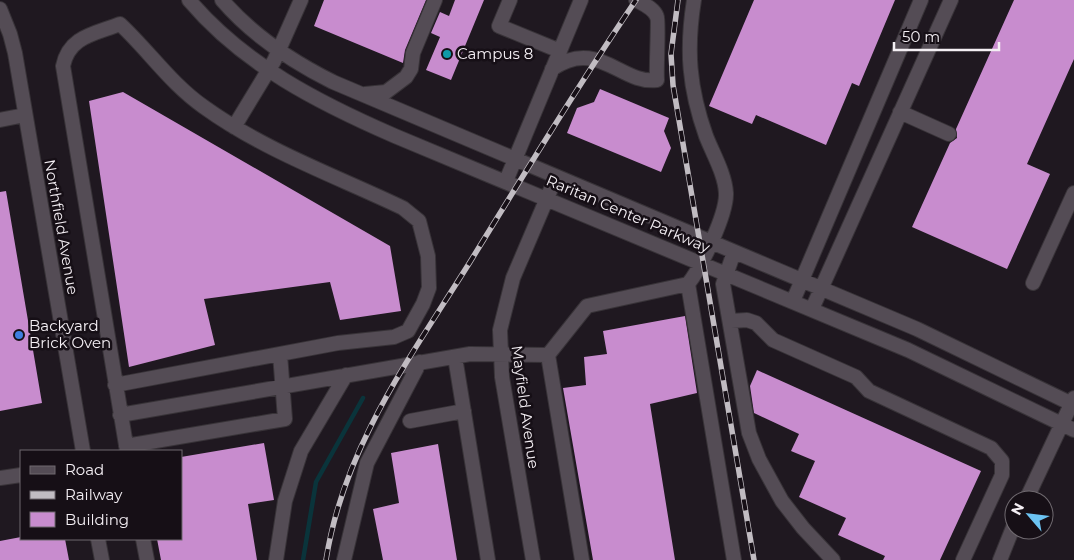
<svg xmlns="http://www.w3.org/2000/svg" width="1074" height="560" viewBox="0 0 1074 560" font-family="Montserrat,sans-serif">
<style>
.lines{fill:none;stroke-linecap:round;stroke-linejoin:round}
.stream{stroke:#0a343b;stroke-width:4.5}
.building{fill:#c88cce}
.minor-casing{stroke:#383338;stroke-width:16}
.minor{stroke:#544c55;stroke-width:14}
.rail-casing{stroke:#c1bcc2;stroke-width:5.5}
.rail{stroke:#160f16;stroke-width:4;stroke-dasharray:11;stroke-linecap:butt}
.culture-dot{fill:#0f9aa8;stroke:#160f16;stroke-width:2}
.shop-dot{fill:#3f7fe0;stroke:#160f16;stroke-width:2}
.labels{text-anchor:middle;stroke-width:5;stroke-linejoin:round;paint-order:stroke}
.poi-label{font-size:15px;fill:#f4eff4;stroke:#160f16;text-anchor:start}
.street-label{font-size:15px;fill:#f4eff4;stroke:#160f16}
</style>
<rect width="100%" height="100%" fill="#1f1820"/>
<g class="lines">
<path class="stream" d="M303,560L316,482L363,398"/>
</g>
<path class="building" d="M324,0H426L405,50L403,63L314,26Z
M455,0H484L451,80L426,70L440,37L431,33L440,12L449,16Z
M754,0H895L859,86L852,83L826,145L756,115L752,124L709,106Z
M1014,0H1074V59L1027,164L1050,174L1007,269L912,227L950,143L957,138L956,129Z
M600,89L669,118L664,131L671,148L661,172L567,133L577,108L594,102Z
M123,92L390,246L401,311L340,320L330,282L204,299L215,345L129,367L89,101Z
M6,191L42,403L0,411V192Z
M685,316L697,393L650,404L675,560H593L563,388L586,385L584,357L607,354L603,331Z
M757,370L981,471L940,560H883L885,556L838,535L846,518L799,497L815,461L791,451L799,434L754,413L750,386Z
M264,443L274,500L248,504L257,560H161L157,539H181V457Z
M438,444L457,560H383L373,509L399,503L391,453Z
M21,537L65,539L69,560H0V541Z"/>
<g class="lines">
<defs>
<path id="minor" d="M189,0C244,65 319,103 395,136L908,350L1074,430
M222,0C253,36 291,61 333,82L917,329L1074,405
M510,0L499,26L560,51
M0,9L10,34L15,53L83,451
M552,69C598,37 621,85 657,80C656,69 659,21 657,17C654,8 643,4 636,0
M365,94L386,92L406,77L411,69L413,53L435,0
M900,112L949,134
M0,120L25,115
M234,127L274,61L301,0
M506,181L581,0
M734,252L723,284L749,433L759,459L782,501L803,528L833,560
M1033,283L1074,193
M688,284L734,560
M793,301L921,0
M812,309L951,0
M731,321L747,320L756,323L773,340L856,377L869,391L991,448L1002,461V475L963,560
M455,357L488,560
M115,385L338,343L394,337L408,331L423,304L429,288L428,256L419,221L403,208C336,176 265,151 204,107C171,84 149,51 120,24C95,34 69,36 63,66L127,451
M120,415L470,354L548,355
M410,421L464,411
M126,446L285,419L280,354
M0,478L21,475
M1026,500L1074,398
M98,539L102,560
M143,539L147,560
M276,560L285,501L301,451L346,375
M344,560L367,463L420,362
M533,560L502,377L500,330L513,278L556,177
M582,560L548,355L587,306L688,284C701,268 727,214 726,193C725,174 713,154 706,136C689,88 686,50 694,0
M1000,560L1014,525"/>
</defs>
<use href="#minor" class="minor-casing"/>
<use href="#minor" class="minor"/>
<defs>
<path id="rail" d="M678,0L671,54L673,85L754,560
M326,560C344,446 410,358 470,262C524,174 578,86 636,0"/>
</defs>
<use href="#rail" class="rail-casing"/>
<use href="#rail" class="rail"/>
</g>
<circle class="culture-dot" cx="447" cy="54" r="5"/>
<circle class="shop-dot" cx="19" cy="335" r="5"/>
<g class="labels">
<g class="poi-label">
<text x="457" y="59">Campus 8</text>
<text x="29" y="331">Backyard<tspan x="29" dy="17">Brick Oven</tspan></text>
</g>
<g class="street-label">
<text transform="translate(628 214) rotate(23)" y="5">Raritan Center Parkway</text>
<text transform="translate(61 227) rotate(80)" y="5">Northfield Avenue</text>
<text transform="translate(525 407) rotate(82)" y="5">Mayfield Avenue</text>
</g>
</g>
<rect x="20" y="450" width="162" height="90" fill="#160f16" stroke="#6f696f"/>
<rect x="30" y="466" width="25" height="8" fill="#544c55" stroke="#6f696f"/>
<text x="65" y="475" font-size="15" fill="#f4eff4">Road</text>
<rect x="30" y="491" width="25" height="8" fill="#c1bcc2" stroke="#6f696f"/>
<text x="65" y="500" font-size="15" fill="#f4eff4">Railway</text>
<rect x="30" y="512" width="25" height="15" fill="#c88cce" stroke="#6f696f"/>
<text x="65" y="525" font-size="15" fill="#f4eff4">Building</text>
<g transform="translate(1029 515) rotate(298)"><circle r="24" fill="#160f16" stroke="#6f696f"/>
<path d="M0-4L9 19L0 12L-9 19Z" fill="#6cc3f2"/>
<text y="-8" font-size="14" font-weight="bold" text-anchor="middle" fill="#f4eff4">N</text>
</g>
<path d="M894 42v8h105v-8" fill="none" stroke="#f4eff4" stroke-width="2.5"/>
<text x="902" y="42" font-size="15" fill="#f4eff4" stroke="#160f16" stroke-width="4" paint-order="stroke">50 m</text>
</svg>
